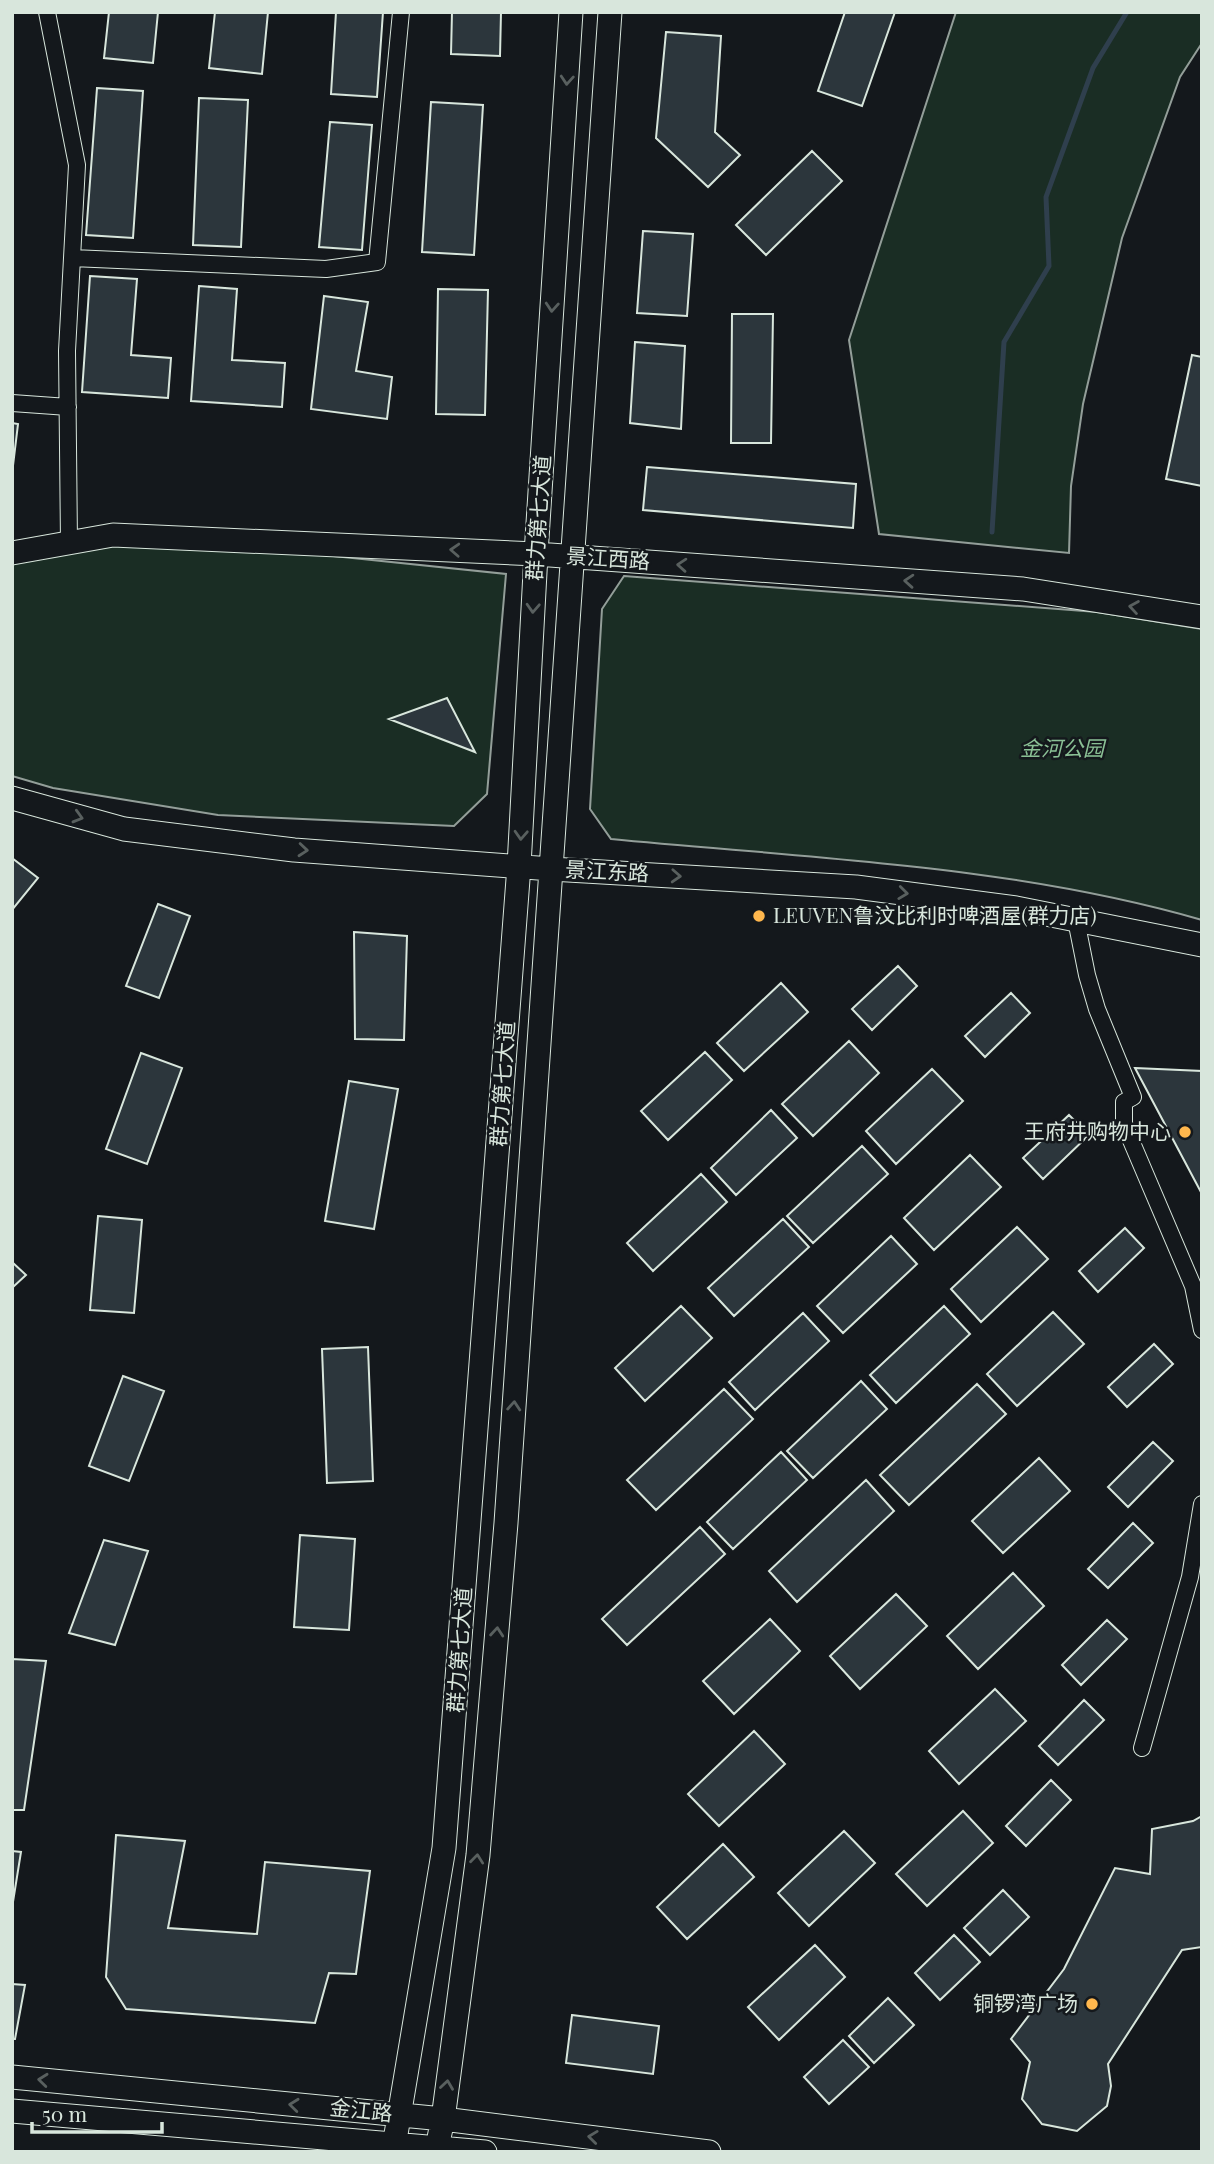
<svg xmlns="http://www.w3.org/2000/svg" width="1214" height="2164" viewBox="0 0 1214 2164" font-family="'Playfair Display','Noto Sans SC',serif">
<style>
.green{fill:#1a2d24;stroke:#939e99;stroke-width:2}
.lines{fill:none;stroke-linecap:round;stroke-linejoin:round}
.stream{stroke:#2f3f4d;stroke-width:5}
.building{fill:#2c363c;stroke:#d8e6dc;stroke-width:2}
.street-casing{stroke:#d8e6dc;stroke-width:18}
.secondary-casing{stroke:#d8e6dc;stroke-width:25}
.street{stroke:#14181c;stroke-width:16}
.secondary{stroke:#14181c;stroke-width:23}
.oneway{stroke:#59605f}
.poi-dot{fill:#ffb74d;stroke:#14181c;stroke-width:2.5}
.labels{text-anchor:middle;stroke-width:5;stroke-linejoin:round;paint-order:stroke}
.street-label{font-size:21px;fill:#d8e6dc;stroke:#14181c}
.park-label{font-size:21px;font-style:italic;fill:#8ac095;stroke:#14181c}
.poi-label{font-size:21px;fill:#d8e6dc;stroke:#14181c;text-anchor:end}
</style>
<rect width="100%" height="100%" fill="#14181c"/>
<path class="green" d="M956,12H1202V43L1180,77L1122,238L1083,404L1071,486L1069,553L879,534L849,340Z
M208,543L506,574L487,794L454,826L218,815L53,788L12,776V563L108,544Z
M624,576L1097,612L1202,629V920C1012,865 807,858 611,839L590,809L602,609Z"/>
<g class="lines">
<path class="stream" d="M992,532L1004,342L1049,266L1046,197L1093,68L1127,12"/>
</g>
<path class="building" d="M109,12H158L153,63L104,58Z
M215,12H268L262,74L209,68Z
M336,12H383L377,97L331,94Z
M452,12H501L500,56L451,54Z
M845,12H895L862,106L818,91Z
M666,32L721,36L715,132L740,155L708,187L656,138Z
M97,88L143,91L133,238L86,235Z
M199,98L248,100L241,247L193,245Z
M431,102L483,105L474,255L422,252Z
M330,122L372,125L362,250L319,247Z
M812,151L842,181L766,255L736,225Z
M643,231L693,234L687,316L637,313Z
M90,276L137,279L131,355L171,358L168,398L82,392Z
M199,286L237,289L232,360L285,363L282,407L191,401Z
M438,289L488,290L485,415L436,414Z
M324,296L368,302L356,371L392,377L387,419L311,409Z
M732,314H773L771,443H731Z
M635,342L685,346L681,429L630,423Z
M1192,355L1202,357V486L1166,479Z
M12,423L18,424L12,474Z
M647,467L856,484L853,528L643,510Z
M447,698L475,752L389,719Z
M12,858L38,878L12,910Z
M158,904L190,916L159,998L126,986Z
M354,932L407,936L404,1040L355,1039Z
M898,966L917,986L872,1030L852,1009Z
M781,983L808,1012L744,1071L717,1043Z
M1011,993L1030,1013L985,1057L965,1036Z
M849,1041L879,1073L813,1136L782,1104Z
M705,1052L732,1080L668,1140L641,1111Z
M141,1053L182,1068L147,1164L106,1149Z
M1135,1068L1202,1071V1194Z
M932,1069L963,1101L896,1164L866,1131Z
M349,1081L398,1089L374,1229L325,1221Z
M771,1110L797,1138L736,1195L711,1168Z
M1069,1115L1089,1135L1043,1179L1023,1158Z
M862,1146L888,1174L813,1243L787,1216Z
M970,1155L1001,1187L934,1250L904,1218Z
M701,1174L727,1202L653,1271L627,1243Z
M98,1216L142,1220L134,1313L90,1310Z
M783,1219L809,1247L734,1316L708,1288Z
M1017,1227L1048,1259L981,1322L951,1289Z
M1125,1228L1144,1248L1098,1292L1079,1271Z
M891,1236L917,1264L843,1333L817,1306Z
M12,1262L26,1275L12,1288Z
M681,1306L712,1338L645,1401L615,1368Z
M944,1306L970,1334L896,1403L870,1375Z
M1053,1312L1084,1344L1017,1406L987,1374Z
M803,1313L829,1341L755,1410L729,1382Z
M1154,1344L1173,1364L1127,1407L1108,1387Z
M368,1347L373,1481L327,1483L322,1349Z
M123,1376L164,1391L129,1481L89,1466Z
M861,1381L887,1409L813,1478L787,1451Z
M977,1384L1006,1414L909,1505L880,1475Z
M724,1389L753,1419L656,1510L627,1480Z
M1153,1442L1173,1461L1128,1507L1108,1487Z
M781,1452L807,1480L733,1549L707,1522Z
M1039,1458L1070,1491L1003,1553L972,1521Z
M866,1480L894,1511L797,1602L769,1571Z
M1133,1523L1153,1543L1108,1588L1088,1569Z
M700,1527L725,1554L627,1645L602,1619Z
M300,1535L355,1539L349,1630L294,1627Z
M104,1540L148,1551L115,1645L69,1633Z
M1013,1573L1044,1606L978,1669L947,1636Z
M896,1594L927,1626L860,1689L830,1656Z
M770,1619L800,1651L734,1714L703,1681Z
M1107,1620L1127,1639L1081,1685L1062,1665Z
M12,1659L46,1661L24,1810H12Z
M995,1689L1026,1721L959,1784L929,1751Z
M1084,1700L1104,1720L1058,1765L1039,1746Z
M754,1731L785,1764L719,1826L688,1794Z
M1051,1780L1071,1800L1026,1846L1006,1826Z
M963,1811L993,1843L927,1906L896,1874Z
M1202,1816V1947L1182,1950L1108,2064L1111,2086L1107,2106L1077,2131L1042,2124L1022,2099L1030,2062L1011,2039L1064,1969L1115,1868L1150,1874L1152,1829L1193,1821Z
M844,1831L875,1863L809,1926L778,1893Z
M116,1835L185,1841L168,1928L257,1934L265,1862L370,1871L356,1974L329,1973L315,2023L126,2009L106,1977Z
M723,1844L754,1877L687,1939L657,1907Z
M12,1851L21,1852L12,1908Z
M1003,1890L1029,1917L990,1955L964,1928Z
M954,1935L980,1962L940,2000L915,1973Z
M815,1945L845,1977L779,2040L748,2007Z
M12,1984L25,1985L15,2039H12Z
M888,1998L914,2025L874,2063L849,2036Z
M572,2015L659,2026L653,2074L566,2063Z
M843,2040L869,2067L829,2104L804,2077Z"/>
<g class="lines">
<defs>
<path id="street" d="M47,12L77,165L67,351L69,543
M72,258L326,269L377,262L401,12
M12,403L68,407
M1076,920L1087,975L1097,1009L1133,1097L1124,1102V1124L1193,1286L1202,1330
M1142,1748L1190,1577L1202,1504"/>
<path id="secondary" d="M12,553L113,535L536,554L1023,589L1202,617
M12,798L124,829L294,850L551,869L856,887L1016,908L1202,945
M12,2077L443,2119L709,2152
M12,2111L485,2152
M393,2152L444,1848L519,866L536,554L571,12
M436,2152L443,2119L478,1855L506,1523L610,12"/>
</defs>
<use href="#street" class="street-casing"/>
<use href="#secondary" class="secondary-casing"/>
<use href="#street" class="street"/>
<use href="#secondary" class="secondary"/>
</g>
<defs><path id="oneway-chevron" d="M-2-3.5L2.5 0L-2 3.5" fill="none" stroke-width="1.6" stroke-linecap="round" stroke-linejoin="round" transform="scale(1.75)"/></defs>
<g class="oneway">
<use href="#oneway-chevron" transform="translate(567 80) rotate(94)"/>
<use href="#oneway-chevron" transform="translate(552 307) rotate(94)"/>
<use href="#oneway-chevron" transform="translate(455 550) rotate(-177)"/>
<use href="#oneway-chevron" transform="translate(682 565) rotate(-176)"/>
<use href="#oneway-chevron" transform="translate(909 581) rotate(-176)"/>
<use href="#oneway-chevron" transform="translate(1134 607) rotate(-171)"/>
<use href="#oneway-chevron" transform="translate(533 608) rotate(93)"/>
<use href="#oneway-chevron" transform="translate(78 817) rotate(16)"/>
<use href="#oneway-chevron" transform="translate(521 835) rotate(93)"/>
<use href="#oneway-chevron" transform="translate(303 850) rotate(5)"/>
<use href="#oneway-chevron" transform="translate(676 876) rotate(3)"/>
<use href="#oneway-chevron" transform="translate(903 893) rotate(7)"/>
<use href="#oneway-chevron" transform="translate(514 1406) rotate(-86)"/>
<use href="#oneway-chevron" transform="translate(497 1632) rotate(-85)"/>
<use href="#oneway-chevron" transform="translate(477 1859) rotate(-84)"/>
<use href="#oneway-chevron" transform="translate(43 2080) rotate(-174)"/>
<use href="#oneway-chevron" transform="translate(447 2085) rotate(-82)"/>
<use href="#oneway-chevron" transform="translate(294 2105) rotate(-174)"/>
<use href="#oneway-chevron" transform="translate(593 2137) rotate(-173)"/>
</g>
<g class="poi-dot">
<circle cx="759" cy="916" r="7"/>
<circle cx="1185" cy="1132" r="7"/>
<circle cx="1092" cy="2004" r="7"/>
</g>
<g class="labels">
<g class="street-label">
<text transform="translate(539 518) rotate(-86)" y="7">群力第七大道</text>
<text transform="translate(608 559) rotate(4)" y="7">景江西路</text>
<text transform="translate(607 872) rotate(3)" y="7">景江东路</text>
<text transform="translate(503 1084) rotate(-86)" y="7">群力第七大道</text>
<text transform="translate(460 1650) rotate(-86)" y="7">群力第七大道</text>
<text transform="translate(361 2111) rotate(6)" y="7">金江路</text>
</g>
<g class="park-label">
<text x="1062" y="756">金河公园</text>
</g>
<g class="poi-label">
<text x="773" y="923" text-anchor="start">LEUVEN鲁汶比利时啤酒屋(群力店)</text>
<text x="1171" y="1139">王府井购物中心</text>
<text x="1078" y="2011">铜锣湾广场</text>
</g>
</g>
<rect width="1214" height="2164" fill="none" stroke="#d8e6dc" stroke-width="28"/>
<path d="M32 2122v10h130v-10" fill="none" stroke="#d8e6dc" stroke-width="3.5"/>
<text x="42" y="2122" font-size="21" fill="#d8e6dc" stroke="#14181c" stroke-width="5" paint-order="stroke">50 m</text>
</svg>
